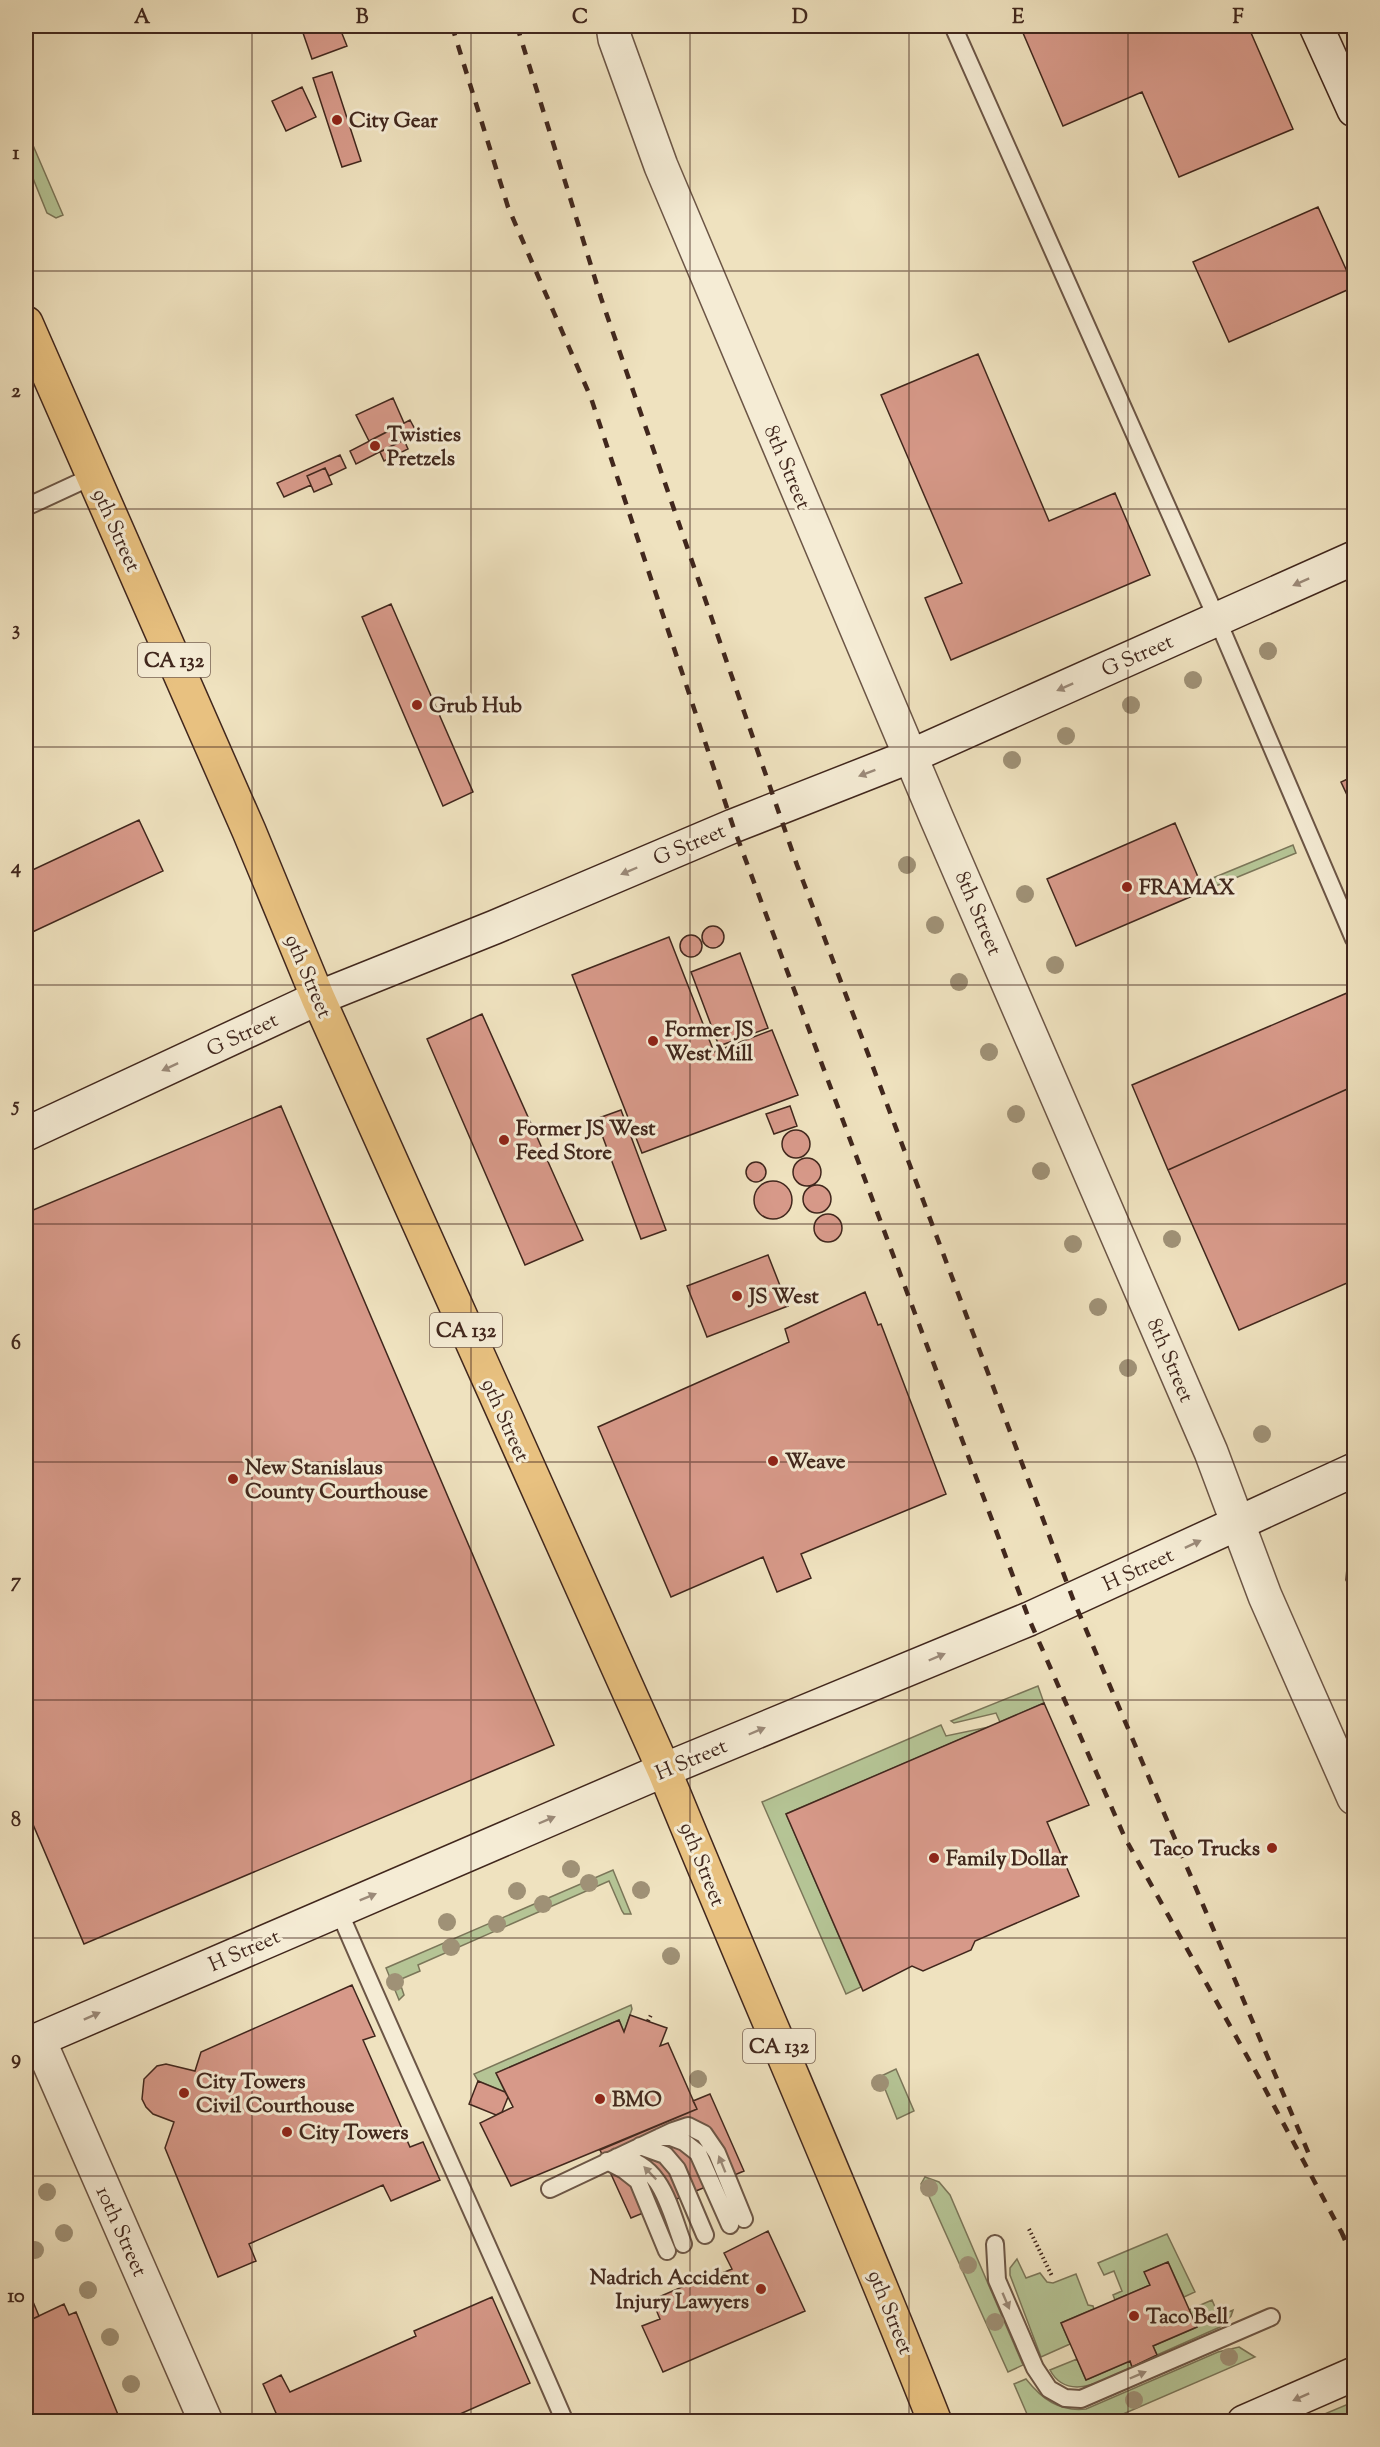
<svg xmlns="http://www.w3.org/2000/svg" width="1380" height="2447" viewBox="0 0 1380 2447" font-family="'Sorts Mill Goudy',serif">
<style>
.green{fill:#b5c495;stroke:#7b7659;stroke-width:1.5}
.building{fill:#d79989;stroke:#41271d;stroke-width:1.5}
.lines{fill:none;stroke-linecap:round;stroke-linejoin:round}
.lane-casing{stroke:#6c5646;stroke-width:20}
.street-casing{stroke:#6c5646;stroke-width:36}
.secondary-casing{stroke:#41271d;stroke-width:36}
.primary-casing{stroke:#41271d;stroke-width:36}
.path{stroke:#41271d;stroke-width:4;stroke-dasharray:1.5 3;stroke-linecap:butt}
.lane{stroke:#f5ecd5;stroke-width:16}
.street{stroke:#f5ecd5;stroke-width:33}
.secondary{stroke:#f5ecd5;stroke-width:33}
.primary{stroke:#e8c180;stroke-width:33}
.rail{stroke:#41271d;stroke-width:4.5;stroke-dasharray:10 10;stroke-linecap:butt}
.tree{fill:#9f9176}
.oneway{fill:#9b8a79}
.grid{fill:none;stroke:#41271d;stroke-width:1.5;stroke-opacity:0.55}
.poi-dot{fill:#8f2418;stroke:#f5ecd5;stroke-width:2}
.labels{text-anchor:middle;stroke-width:6;stroke-linejoin:round;paint-order:stroke}
.shield{fill:#f5ecd5;stroke:#776254;stroke-width:1.5}
.shield-label{font-size:20px;font-weight:bold;fill:#41271d}
.poi-label{font-size:21px;font-weight:bold;fill:#41271d;stroke:#f5ecd5;text-anchor:start}
.street-label{font-size:21px;fill:#41271d;stroke:#f5ecd5}
.neatline{fill:none;stroke:#41271d;stroke-width:2}
.grid-label{font-size:20px;text-anchor:middle;font-weight:bold;fill:#41271d}
</style>
<rect width="100%" height="100%" fill="#efe2bf"/>
<filter id="stains"><feTurbulence type="fractalNoise" baseFrequency=".00333" numOctaves="4"/><feColorMatrix values="0 0 0 0 .2 0 0 0 0 .09 0 0 0 0 .02 0 0 0 .5 -.17"/></filter>
<radialGradient id="worn" r=".72"><stop offset=".6" stop-color="#630" stop-opacity="0"/><stop offset="1" stop-color="#630" stop-opacity=".3"/></radialGradient>
<path class="green" d="M26,129L63,215L56,218L47,213L26,161Z
M1293,845L1296,853L1211,888L1208,880Z
M1038,1686L1044,1703L1000,1722L996,1713L954,1723L951,1721Z
M941,1725L946,1736L989,1727L786,1814L861,1987L846,1994L762,1802Z
M613,1870L631,1914H624L622,1911L609,1881L418,1965L420,1971L399,1980L404,1995L399,2000L386,1968Z
M631,2005L632,2009L624,2032L619,2020L496,2073L505,2092L478,2081L474,2074Z
M896,2069L914,2111L897,2119L885,2089L879,2090L875,2079Z
M925,2177L939,2182L950,2195L1023,2365L1008,2372L927,2192L921,2184Z
M1167,2234L1195,2292L1184,2297L1168,2262L1145,2272L1150,2285L1115,2300L1113,2295L1122,2291L1114,2271L1104,2275L1098,2263Z
M1017,2259L1026,2278L1040,2273L1047,2282L1053,2283L1076,2274L1088,2305L1093,2306L1094,2309L1061,2323L1070,2344L1041,2357L1010,2275V2268Z
M1212,2300L1219,2316L1233,2310L1231,2316L1220,2327L1157,2355L1153,2346L1197,2327L1189,2310Z
M1239,2347L1255,2357L1107,2421H1030L1014,2384L1026,2379C1042,2399 1059,2412 1086,2409L1218,2352Z
M1077,2359L1086,2380L1130,2361L1132,2367C1108,2378 1068,2404 1050,2370Z
M1353,2402L1354,2413L1335,2421H1308Z"/>
<path class="building" d="M322,26H339L347,46L312,59L303,33Z
M1020,26H1248L1293,129L1179,177L1142,92L1063,126Z
M332,72L361,161L342,167L313,78Z
M302,87L316,117L286,131L272,101Z
M1318,207L1354,287L1229,342L1193,262Z
M978,354L1049,521L1115,493L1150,575L951,660L925,598L962,583L881,395Z
M393,398L404,423L369,441L356,415Z
M410,420L417,433L356,464L350,451Z
M404,440L408,449L384,461L380,452Z
M340,455L346,468L329,476L325,468L307,476L311,485L284,497L277,483Z
M325,468L332,484L314,492L307,476Z
M391,604L473,792L443,806L362,617Z
M1354,776V810L1341,782Z
M139,820L163,871L26,935V873Z
M1175,823L1204,891L1076,946L1047,879Z
M702 937a11 11 0 1 1 22 0a11 11 0 1 1-22 0Z
M680 946a11 11 0 1 1 22 0a11 11 0 1 1-22 0Z
M669,937L714,1052L772,1030L798,1095L642,1153L572,975Z
M740,953L768,1028L719,1046L691,972Z
M1354,990V1086L1168,1170L1132,1085Z
M482,1014L583,1240L525,1265L427,1039Z
M1354,1086V1280L1239,1330L1168,1170Z
M281,1106L554,1745L84,1944L26,1808V1213Z
M790,1106L797,1126L774,1134L766,1114Z
M621,1110L666,1230L641,1239L596,1119Z
M782 1144a14 14 0 1 1 28 0a14 14 0 1 1-28 0Z
M793 1172a14 14 0 1 1 28 0a14 14 0 1 1-28 0Z
M746 1172a10 10 0 1 1 20 0a10 10 0 1 1-20 0Z
M754 1200a19 19 0 1 1 38 0a19 19 0 1 1-38 0Z
M803 1199a14 14 0 1 1 28 0a14 14 0 1 1-28 0Z
M814 1228a14 14 0 1 1 28 0a14 14 0 1 1-28 0Z
M768,1255L788,1306L707,1337L687,1286Z
M865,1292L878,1325L881,1324L946,1494L801,1554L811,1578L777,1592L763,1557L671,1597L598,1427L789,1342L785,1329Z
M1354,1556V1600L1346,1580L1347,1568Z
M1044,1703L1089,1805L1047,1822L1079,1896L975,1941L971,1950L923,1971L912,1966L863,1991L786,1814Z
M352,1985L375,2036L363,2040L410,2147L423,2142L440,2180L391,2201L383,2185L249,2244L256,2261L218,2277L165,2148L174,2122L153,2114L146,2107L142,2099L144,2079L157,2066L166,2064L195,2071L201,2052Z
M630,2015L667,2028L660,2046L668,2043L697,2109L511,2186L480,2123L513,2107L496,2073L619,2020L624,2032Z
M478,2081L505,2092L508,2097L502,2112L496,2115L469,2104Z
M710,2094L744,2171L631,2218L600,2150L697,2109L693,2101Z
M768,2231L805,2311L663,2372L642,2326L660,2319L652,2300L714,2273L715,2276L732,2269L724,2253Z
M1168,2262L1197,2327L1153,2346L1157,2355L1132,2367L1130,2361L1086,2380L1061,2323L1150,2285L1144,2272Z
M26,2285L39,2316L26,2322Z
M492,2297L530,2383L442,2422H280L263,2384L281,2375L290,2392L416,2336L414,2331Z
M64,2304L69,2315L76,2312L121,2422H26V2322Z"/>
<g class="lines">
<defs>
<path id="lane" d="M953,26L1217,619L1354,939
M26,507L93,476
M338,1909C412,2081 491,2250 565,2422
M660,2137H671L684,2142L698,2153L730,2225
M640,2146L665,2155L677,2169L705,2235
M617,2157C662,2163 669,2207 683,2244
M607,2161L624,2170L638,2181L667,2251
M550,2189L673,2131L688,2126L704,2134L717,2153L744,2219
M995,2244L997,2280L1035,2368L1049,2389L1065,2398L1081,2399L1271,2317"/>
<path id="street" d="M613,26L615,39L661,166L937,819L1211,1452L1265,1596L1354,1798
M39,2040L206,2422"/>
<path id="secondary" d="M1316,26L1354,110
M26,1134L318,998L495,927L733,826L911,756L1354,558
M26,2045L664,1770L1029,1619L1354,1470
M1244,2422L1354,2374"/>
<path id="primary" d="M26,323L249,831L318,998L664,1770C753,1988 849,2203 935,2422"/>
</defs>
<use href="#lane" class="lane-casing"/>
<use href="#street" class="street-casing"/>
<use href="#secondary" class="secondary-casing"/>
<use href="#primary" class="primary-casing"/>
<path class="path" d="M648,2021L651,2015
M1029,2229L1052,2276"/>
<use href="#lane" class="lane"/>
<use href="#street" class="street"/>
<use href="#secondary" class="secondary"/>
<use href="#primary" class="primary"/>
<path class="rail" d="M452,26L508,207L591,398L733,826L1029,1619L1125,1838L1257,2074L1344,2237
M517,26L601,298L797,865L1073,1599L1311,2159
M1341,2231L1354,2261"/>
</g>
<g class="tree">
<circle cx="1268" cy="651" r="9"/>
<circle cx="1193" cy="680" r="9"/>
<circle cx="1131" cy="705" r="9"/>
<circle cx="1066" cy="736" r="9"/>
<circle cx="1012" cy="760" r="9"/>
<circle cx="907" cy="865" r="9"/>
<circle cx="1025" cy="894" r="9"/>
<circle cx="935" cy="925" r="9"/>
<circle cx="1055" cy="965" r="9"/>
<circle cx="959" cy="982" r="9"/>
<circle cx="989" cy="1052" r="9"/>
<circle cx="1016" cy="1114" r="9"/>
<circle cx="1041" cy="1171" r="9"/>
<circle cx="1172" cy="1239" r="9"/>
<circle cx="1073" cy="1244" r="9"/>
<circle cx="1098" cy="1307" r="9"/>
<circle cx="1128" cy="1368" r="9"/>
<circle cx="1262" cy="1434" r="9"/>
<circle cx="571" cy="1869" r="9"/>
<circle cx="589" cy="1883" r="9"/>
<circle cx="641" cy="1890" r="9"/>
<circle cx="517" cy="1891" r="9"/>
<circle cx="543" cy="1904" r="9"/>
<circle cx="447" cy="1922" r="9"/>
<circle cx="497" cy="1924" r="9"/>
<circle cx="451" cy="1947" r="9"/>
<circle cx="671" cy="1956" r="9"/>
<circle cx="395" cy="1982" r="9"/>
<circle cx="698" cy="2079" r="9"/>
<circle cx="880" cy="2083" r="9"/>
<circle cx="929" cy="2188" r="9"/>
<circle cx="47" cy="2192" r="9"/>
<circle cx="64" cy="2233" r="9"/>
<circle cx="35" cy="2250" r="9"/>
<circle cx="968" cy="2265" r="9"/>
<circle cx="88" cy="2290" r="9"/>
<circle cx="995" cy="2322" r="9"/>
<circle cx="110" cy="2337" r="9"/>
<circle cx="1229" cy="2357" r="9"/>
<circle cx="131" cy="2384" r="9"/>
<circle cx="1134" cy="2400" r="9"/>
</g>
<defs><path id="oneway-solid" d="M-6-.8H1V-3.2L6.5 0L1 3.2V.8H-6Z" transform="scale(1.5)"/></defs>
<g class="oneway">
<use href="#oneway-solid" transform="translate(1301 582) rotate(156)"/>
<use href="#oneway-solid" transform="translate(1065 687) rotate(156)"/>
<use href="#oneway-solid" transform="translate(867 773) rotate(159)"/>
<use href="#oneway-solid" transform="translate(629 871) rotate(157)"/>
<use href="#oneway-solid" transform="translate(170 1067) rotate(155)"/>
<use href="#oneway-solid" transform="translate(1193 1544) rotate(-25)"/>
<use href="#oneway-solid" transform="translate(937 1657) rotate(-23)"/>
<use href="#oneway-solid" transform="translate(757 1731) rotate(-23)"/>
<use href="#oneway-solid" transform="translate(547 1820) rotate(-23)"/>
<use href="#oneway-solid" transform="translate(368 1897) rotate(-22)"/>
<use href="#oneway-solid" transform="translate(92 2016) rotate(-24)"/>
<use href="#oneway-solid" transform="translate(722 2164) rotate(-112)"/>
<use href="#oneway-solid" transform="translate(650 2173) rotate(-134)"/>
<use href="#oneway-solid" transform="translate(1006 2301) rotate(67)"/>
<use href="#oneway-solid" transform="translate(1138 2375) rotate(-23)"/>
<use href="#oneway-solid" transform="translate(1301 2397) rotate(156)"/>
</g>
<path class="grid" d="M252,26V2422M471,26V2422M690,26V2422M909,26V2422M1128,26V2422M26,271H1354M26,509H1354M26,747H1354M26,985H1354M26,1224H1354M26,1462H1354M26,1700H1354M26,1938H1354M26,2176H1354"/>
<g class="poi-dot">
<circle cx="337" cy="120" r="6"/>
<circle cx="375" cy="446" r="6"/>
<circle cx="417" cy="705" r="6"/>
<circle cx="1127" cy="887" r="6"/>
<circle cx="653" cy="1041" r="6"/>
<circle cx="504" cy="1140" r="6"/>
<circle cx="737" cy="1296" r="6"/>
<circle cx="773" cy="1461" r="6"/>
<circle cx="233" cy="1479" r="6"/>
<circle cx="1272" cy="1848" r="6"/>
<circle cx="934" cy="1858" r="6"/>
<circle cx="184" cy="2093" r="6"/>
<circle cx="600" cy="2099" r="6"/>
<circle cx="287" cy="2132" r="6"/>
<circle cx="761" cy="2289" r="6"/>
<circle cx="1134" cy="2316" r="6"/>
</g>
<g class="labels">
<g class="shield">
<rect x="138" y="643" width="72" height="34" rx="4.5"/>
<rect x="430" y="1313" width="72" height="34" rx="4.5"/>
<rect x="743" y="2029" width="72" height="34" rx="4.5"/>
</g>
<g class="shield-label">
<text x="174" y="667">CA 132</text>
<text x="466" y="1337">CA 132</text>
<text x="779" y="2053">CA 132</text>
</g>
<g class="poi-label">
<text x="349" y="127">City Gear</text>
<text x="387" y="441">Twisties<tspan x="387" dy="24">Pretzels</tspan></text>
<text x="429" y="712">Grub Hub</text>
<text x="1139" y="894">FRAMAX</text>
<text x="665" y="1036">Former JS<tspan x="665" dy="24">West Mill</tspan></text>
<text x="516" y="1135">Former JS West<tspan x="516" dy="24">Feed Store</tspan></text>
<text x="749" y="1303">JS West</text>
<text x="785" y="1468">Weave</text>
<text x="245" y="1474">New Stanislaus<tspan x="245" dy="24">County Courthouse</tspan></text>
<text x="1260" y="1855" text-anchor="end">Taco Trucks</text>
<text x="946" y="1865">Family Dollar</text>
<text x="196" y="2088">City Towers<tspan x="196" dy="24">Civil Courthouse</tspan></text>
<text x="612" y="2106">BMO</text>
<text x="299" y="2139">City Towers</text>
<text x="749" y="2284" text-anchor="end">Nadrich Accident<tspan x="749" dy="24">Injury Lawyers</tspan></text>
<text x="1146" y="2323">Taco Bell</text>
</g>
<g class="street-label">
<text transform="translate(788 467) rotate(67)" y="7">8th Street</text>
<text transform="translate(117 530) rotate(66)" y="7">9th Street</text>
<text transform="translate(1137 655) rotate(-24)" y="7">G Street</text>
<text transform="translate(689 844) rotate(-23)" y="7">G Street</text>
<text transform="translate(979 913) rotate(67)" y="7">8th Street</text>
<text transform="translate(309 976) rotate(67)" y="7">9th Street</text>
<text transform="translate(242 1034) rotate(-25)" y="7">G Street</text>
<text transform="translate(1171 1360) rotate(67)" y="7">8th Street</text>
<text transform="translate(506 1420) rotate(66)" y="7">9th Street</text>
<text transform="translate(1138 1569) rotate(-25)" y="7">H Street</text>
<text transform="translate(691 1759) rotate(-23)" y="7">H Street</text>
<text transform="translate(703 1864) rotate(68)" y="7">9th Street</text>
<text transform="translate(244 1950) rotate(-24)" y="7">H Street</text>
<text transform="translate(122 2231) rotate(66)" y="7">10th Street</text>
<text transform="translate(891 2312) rotate(68)" y="7">9th Street</text>
</g>
</g>
<rect width="1380" height="2447" fill="none" stroke="#efe2bf" stroke-width="66"/>
<rect x="33" y="33" width="1314" height="2381" class="neatline"/>
<g class="grid-label">
<text x="142" y="23">A</text>
<text x="362" y="23">B</text>
<text x="580" y="23">C</text>
<text x="800" y="23">D</text>
<text x="1018" y="23">E</text>
<text x="1238" y="23">F</text>
<text x="16" y="159">1</text>
<text x="16" y="397">2</text>
<text x="16" y="635">3</text>
<text x="16" y="873">4</text>
<text x="16" y="1111">5</text>
<text x="16" y="1349">6</text>
<text x="16" y="1587">7</text>
<text x="16" y="1826">8</text>
<text x="16" y="2064">9</text>
<text x="16" y="2302">10</text>
</g>
<rect width="100%" height="100%" filter="url(#stains)"/>
<rect width="100%" height="100%" fill="url(#worn)"/>
</svg>
